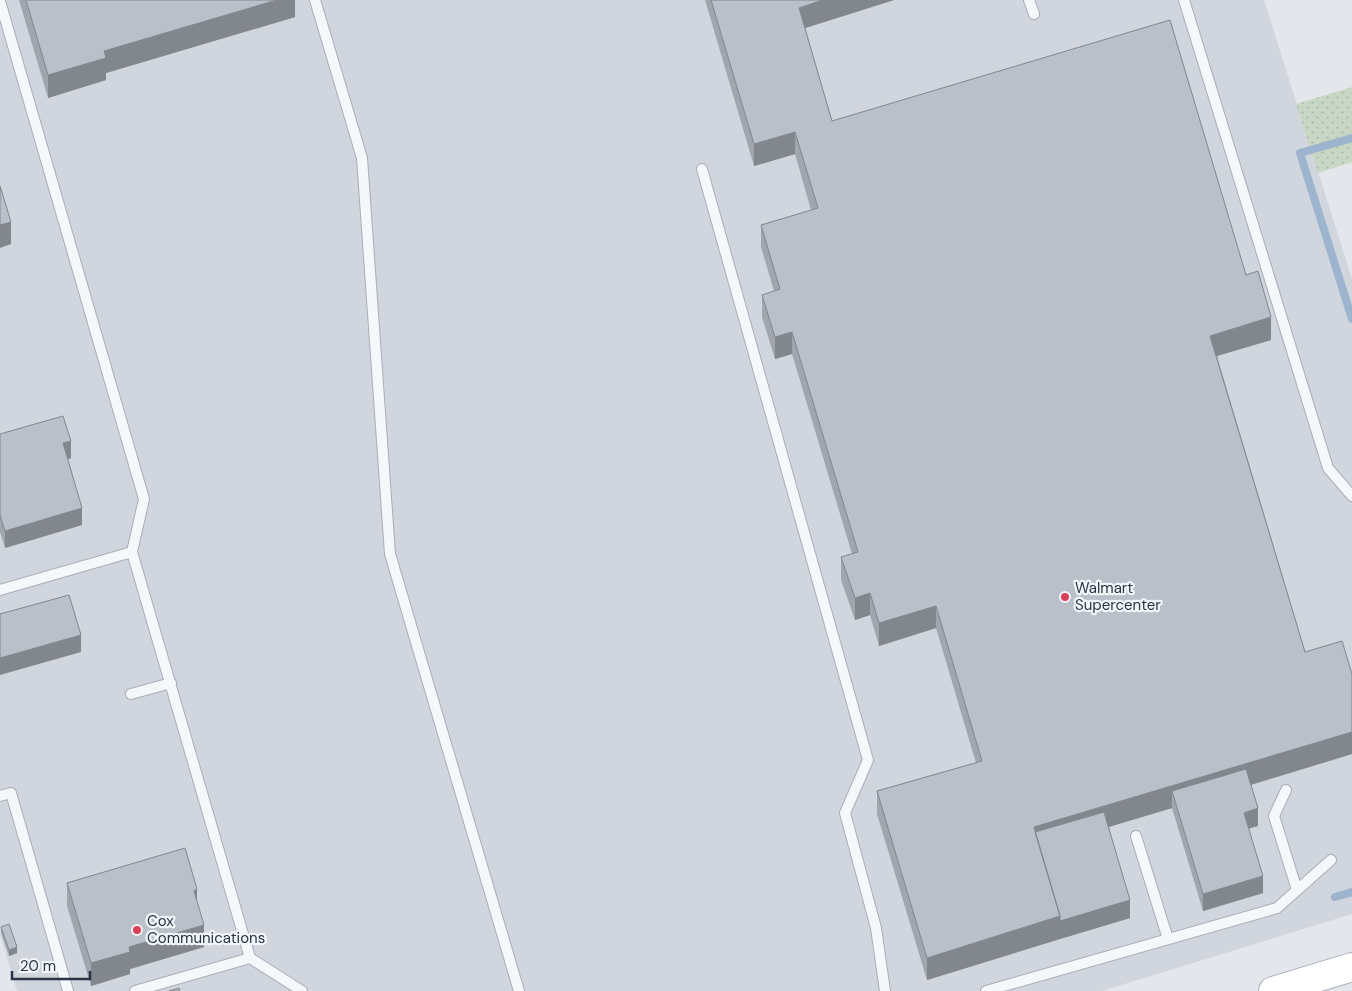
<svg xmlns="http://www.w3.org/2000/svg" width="1352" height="991" viewBox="0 0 1352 991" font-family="'DM Sans',sans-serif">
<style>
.built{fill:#d1d6de}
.park{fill:url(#park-dots)}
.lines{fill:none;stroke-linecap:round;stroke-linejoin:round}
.stream{stroke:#9cb4ce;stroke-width:8}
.service-casing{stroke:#a7aeb7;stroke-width:12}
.secondary-casing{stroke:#a7aeb7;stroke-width:30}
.service{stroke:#f6f7fa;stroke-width:10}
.secondary{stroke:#fff;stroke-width:28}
.wall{fill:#a0a5ae}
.shaded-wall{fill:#82868d}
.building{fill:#bac0ca;stroke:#82868d}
.poi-dot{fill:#d84157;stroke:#f3f6f9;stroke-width:2}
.labels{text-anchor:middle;stroke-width:4.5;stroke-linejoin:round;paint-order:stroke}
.poi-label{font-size:15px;fill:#293446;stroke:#f3f6f9;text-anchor:start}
</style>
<defs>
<pattern id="park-dots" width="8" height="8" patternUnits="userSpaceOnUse" patternTransform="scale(1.25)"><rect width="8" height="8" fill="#c8d7c4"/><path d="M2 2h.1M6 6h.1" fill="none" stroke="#acb9aa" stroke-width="1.8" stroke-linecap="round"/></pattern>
</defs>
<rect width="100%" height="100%" fill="#e3e7ec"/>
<path class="built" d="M0,0H1264L1352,279V914L1102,991H17L0,935Z"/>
<path class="park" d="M1352,87V162L1318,173L1296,104Z"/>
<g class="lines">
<path class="stream" d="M1352,138L1300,153L1352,319
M1335,897L1352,892"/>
<defs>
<path id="service" d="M315,0L362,158L390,554L519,991
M1029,0L1034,14
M1184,0L1328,468L1352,496
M0,1L144,499L132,552L0,590
M702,169L868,760L845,813L876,928L885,991
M132,552L250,958L302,991
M131,694L171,683
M1286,790L1274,816L1297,890
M0,796L11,793L68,991
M1136,836L1168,939
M135,991L250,958
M986,991L1277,908L1331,860"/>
<path id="secondary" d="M1273,991L1352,967"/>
</defs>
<use href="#service" class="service-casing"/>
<use href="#secondary" class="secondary-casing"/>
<use href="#service" class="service"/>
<use href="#secondary" class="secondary"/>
</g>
<path class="wall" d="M19,0H295V17L106,73V80L48,98Z
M705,0H894L805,28L832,121L1246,275L1271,340L1217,356L1305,652L1352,674V754L1251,785L1258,826L1249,828L1263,893L1203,911L1172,808L1109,827L1130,918L1060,939L927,980L877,814V791L976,763L936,628L879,646L870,615L855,620L841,580V557L852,554L792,354L775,359L762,317V295L774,291L761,247V225L811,210L795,154L754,166Z
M0,434L71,458L68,459L82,525L5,548L0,532Z
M67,883L197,903L204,947L130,969V974L91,986L67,906Z
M1,927L17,953L9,956L1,933Z"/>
<path class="shaded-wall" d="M277,0H295V17L106,73V80L48,98V75L104,51Z
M823,0H894L799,30V8Z
M795,132V154L754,166V144Z
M11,222V244L0,248V225Z
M1271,317V340L1210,358V336Z
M792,332V354L775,359V337Z
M71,441V458L63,461V443Z
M82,508V525L5,548V531Z
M870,593V615L855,620V598Z
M936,606V628L879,646V623Z
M81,635V652L0,675V658Z
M1352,732V754L1177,807L1172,791V808L1038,848L1034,827Z
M1258,808V826L1244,830V813Z
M1263,876V893L1203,911V894Z
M197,889V912L194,891Z
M1130,900V918L1060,939L927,980V958L1060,916Z
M204,925V947L130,969V974L91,986V963L129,947Z
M17,947V953L9,956V950Z"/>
<path class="building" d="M26,0H277L104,51L106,58L48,75Z
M711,0H823L799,8L832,121L1170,20L1246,275L1258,271L1271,317L1210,336L1305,652L1342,641L1352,674V732L1034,827L1060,916L927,958L877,791L982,761L936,606L879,623L870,593L855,598L841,557L858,552L792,332L775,337L762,295L780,289L761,225L818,208L795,132L754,144Z
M0,186L11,222L0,225Z
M63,416L71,441L63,443L82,508L5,531L0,515V434Z
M69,595L81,635L0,658V614Z
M1246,769L1258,808L1244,813L1263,876L1203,894L1172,791Z
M1104,812L1130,900L1060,921V916L1035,832Z
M185,848L197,889L194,891L204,925L129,947L130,952L91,963L67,883Z
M9,924L17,947L9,950L1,927Z
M179,988L180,991H169Z"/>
<g class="poi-dot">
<circle cx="1065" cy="597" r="5"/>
<circle cx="137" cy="930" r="5"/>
</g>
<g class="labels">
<g class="poi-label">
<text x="1075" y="593">Walmart<tspan x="1075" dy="17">Supercenter</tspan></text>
<text x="147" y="926">Cox<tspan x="147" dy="17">Communications</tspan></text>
</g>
</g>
<path d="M12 971v8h78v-8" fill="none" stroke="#293446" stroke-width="2.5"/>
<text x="20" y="971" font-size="15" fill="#293446" stroke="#f3f6f9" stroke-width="4" paint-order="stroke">20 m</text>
</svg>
